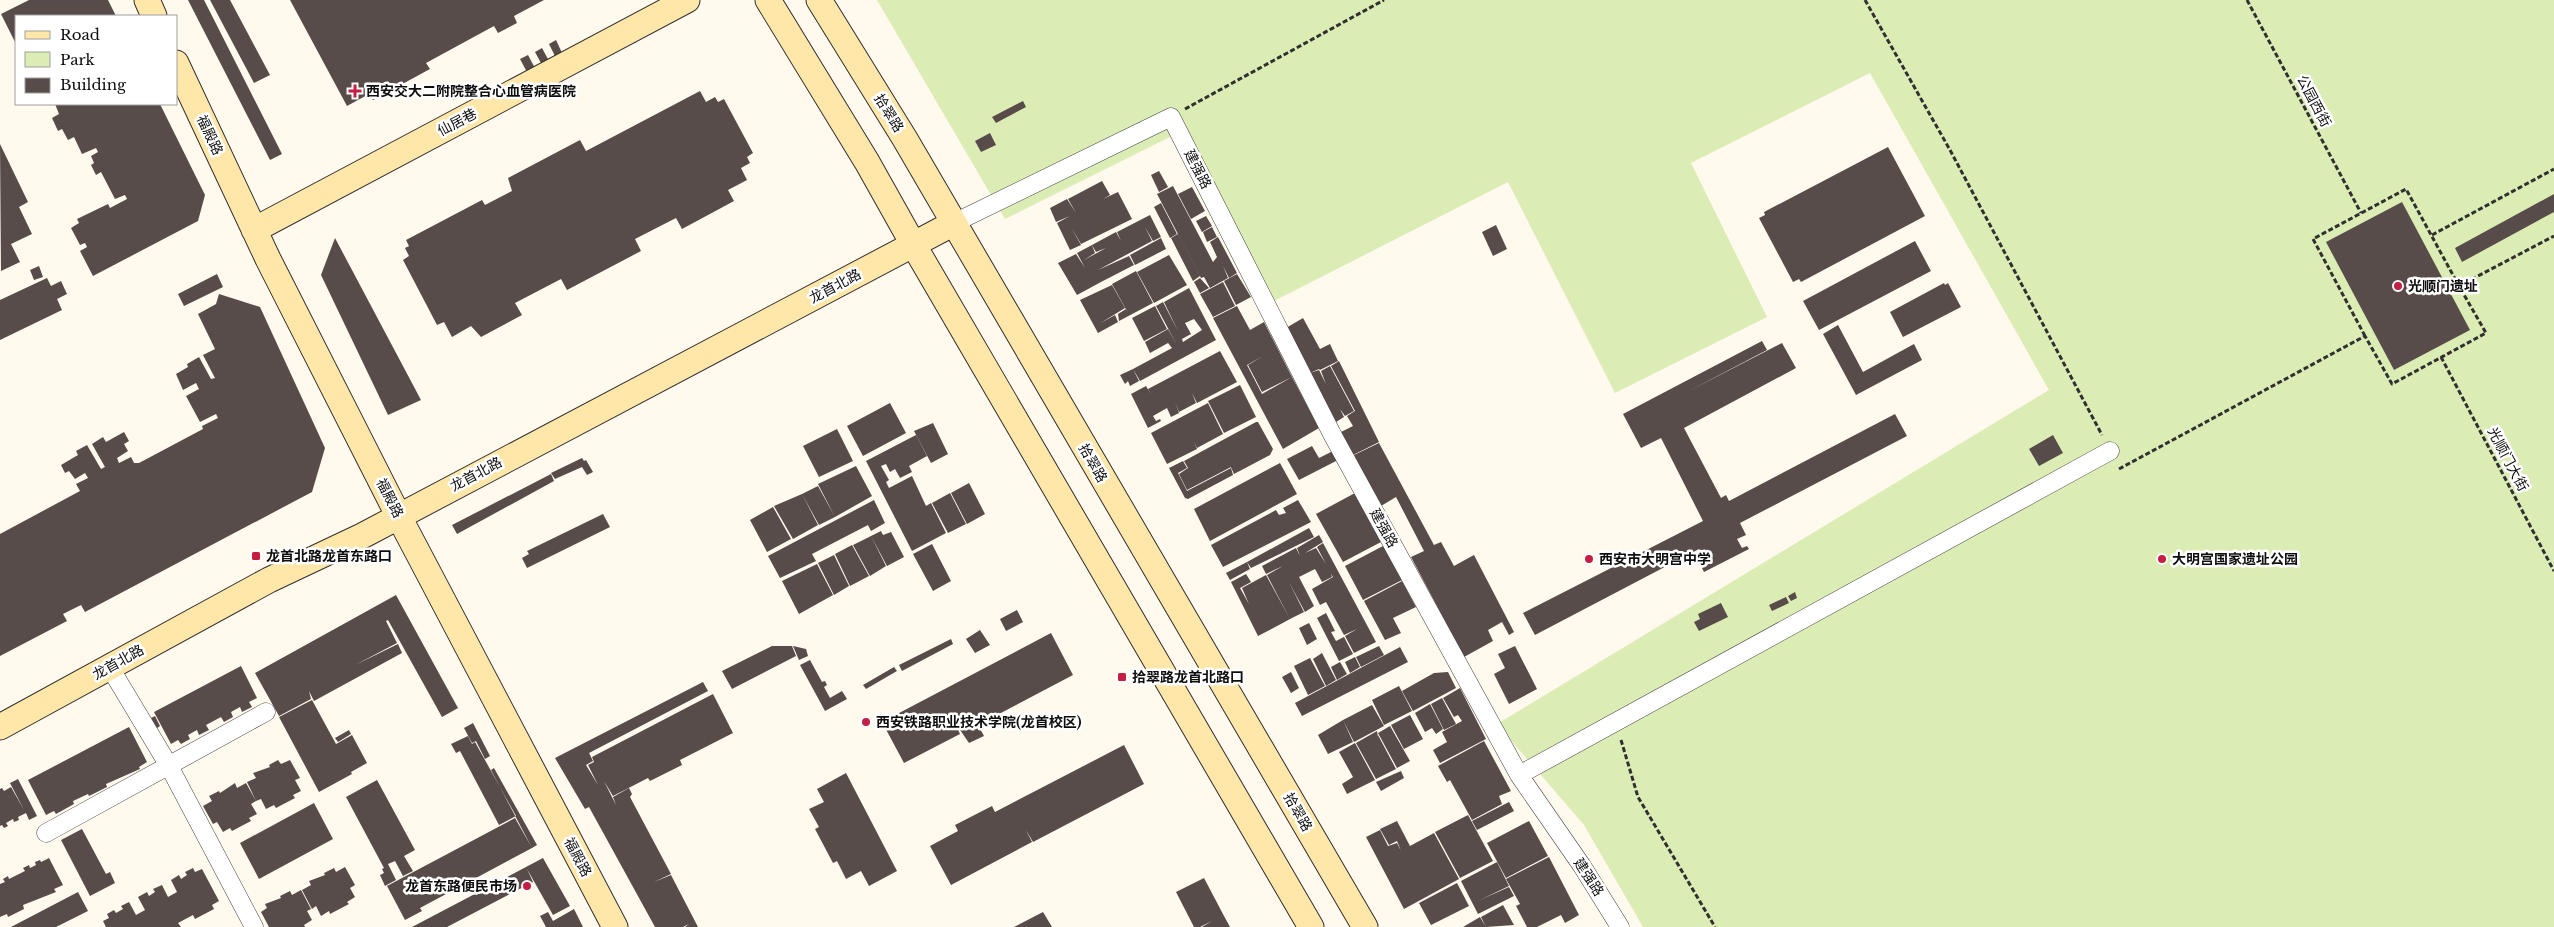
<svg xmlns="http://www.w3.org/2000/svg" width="2554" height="927" viewBox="0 0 2554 927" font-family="'Libre Baskerville','Noto Sans SC',serif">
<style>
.green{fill:#dbecb5}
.building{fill:#574c49;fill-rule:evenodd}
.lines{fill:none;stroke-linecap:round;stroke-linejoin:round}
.street-casing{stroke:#414141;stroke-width:19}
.secondary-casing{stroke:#303030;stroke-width:27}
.path{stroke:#303030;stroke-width:3;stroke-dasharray:5 2.5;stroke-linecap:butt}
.street{stroke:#fff;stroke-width:18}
.secondary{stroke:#ffe6a9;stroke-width:25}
.poi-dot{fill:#c61d43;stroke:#fff;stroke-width:2}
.labels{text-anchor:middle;stroke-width:5;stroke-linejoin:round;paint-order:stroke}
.poi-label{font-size:14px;font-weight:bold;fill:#0e0e0e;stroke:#fff;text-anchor:start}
.street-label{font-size:14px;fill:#0e0e0e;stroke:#fff}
</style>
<rect width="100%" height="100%" fill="#fff9ee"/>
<path class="green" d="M877,0H2554V927H1643L1584,825L1497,724L2049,390L1870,73L1691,163L1767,317L1615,393L1508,182L1268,304L1182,131L1005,219Z"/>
<path class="building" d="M29,0H108L116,16H16V44L1,14Z
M188,0H204L282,154L270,160Z
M210,0H230L270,75L254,83Z
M290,0H544L514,16L517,23L498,33L494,26L426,63L430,69L373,100L369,94L347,106Z
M556,40L563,55L556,58L549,44Z
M542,48L549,61L542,65L535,52Z
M528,55L536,70L528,74L520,59Z
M464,91L466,94L453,100L452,98Z
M700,91L706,102L715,97L718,102L724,99L753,153L747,157L750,163L741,168L747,180L728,190L734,201L682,229L676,218L635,239L641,251L567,290L561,279L515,303L522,315L481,337L471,326L452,337L444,322L437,325L403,260L409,256L405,248L409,246L406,240L482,200L485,205L512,191L508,178L580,140L586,151Z
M1023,101L1026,107L996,123L992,117Z
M55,104H160L205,195L198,221L93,276L80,251L87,247L85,243L80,245L71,228L79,223L77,219L108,204L110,208L127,199L125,195L115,199L101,172L96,175L91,165L94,163L91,156L98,152L96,148L82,154L74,137L68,140L62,129L58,131L52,118L59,114Z
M990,133L996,145L981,152L975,141Z
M0,144L28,202L19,207L32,234L11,244L20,262L1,271Z
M1888,147L1925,216L1801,282L1799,279L1793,282L1759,218L1765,215L1764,212Z
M1159,171L1168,187L1159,192L1151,175Z
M1102,181L1110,195L1103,199L1118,192L1132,219L1081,244L1071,227L1081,245L1070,250L1057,223L1070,216L1056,222L1050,208L1067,199L1076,213L1068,199Z
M1173,186L1213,262L1217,257L1210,242L1218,237L1237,273L1229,278L1223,266L1228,278L1210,288L1204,277L1201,278L1157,194Z
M1192,187L1205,211L1191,219L1178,194Z
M2554,194V212L2462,262L2455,248Z
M2402,202L2470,330L2394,370L2326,242Z
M1161,203L1177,234L1170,238L1154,207Z
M1150,215L1161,237L1153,241L1145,227L1152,241L1098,270L1129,256L1134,265L1101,282L1092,264L1101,282L1077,295L1058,263L1076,254L1085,268L1077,253L1092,245L1095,253L1084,260L1106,248L1096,252L1092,245L1116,232L1121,241L1117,232Z
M1206,216L1212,226L1202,232L1196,221Z
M1496,225L1507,249L1493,256L1482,232Z
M1212,227L1217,237L1207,242L1203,232Z
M1178,234L1200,276L1193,281L1171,238Z
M335,238L421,400L388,415L321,275Z
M1161,238L1166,249L1135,265L1130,255Z
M1915,241L1931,271L1819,330L1803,301Z
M1169,255L1187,285L1154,303L1137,272Z
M39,266L43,277L34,280L30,270Z
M1136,271L1153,303L1119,321L1118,314L1126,309L1128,313L1112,284Z
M217,274L223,287L184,306L178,294Z
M1237,274L1251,297L1236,305L1224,281Z
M47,278L51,286L61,281L67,294L57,299L62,310L0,340V300Z
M1200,278L1209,288L1200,293L1194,282Z
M1223,282L1235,306L1213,317L1200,294Z
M1944,283L1945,285L1948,283L1961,307L1903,337L1890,312Z
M1112,285L1125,308L1099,324L1115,315L1118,322L1098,333L1080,300Z
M1189,288L1216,340L1140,381L1133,369L1172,348L1168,343L1150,353L1145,342L1168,329L1177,345L1156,306L1163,302L1178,331L1164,302ZM1194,319L1202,330L1183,342L1182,339L1191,334L1185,323Z
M219,294L260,307L325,448L312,492L85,612L81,605L63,614L67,621L0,656V534L80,491L76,484L88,478L85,473L75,479L69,471L65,473L61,465L78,455L76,451L87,445L101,469L105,467L92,444L103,437L106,442L124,432L129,441L124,444L128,451L117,458L119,463L131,457L134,463H139L203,429L202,426L218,418L216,414L200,422L186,396L199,389L196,383L183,390L176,374L188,367L187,364L199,357L211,379L215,378L203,355L215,349L198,314L216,304Z
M1155,306L1167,329L1144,341L1132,318Z
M1237,306L1250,330L1264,322L1292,377L1262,392L1248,365L1263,356L1247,365L1262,394L1292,377L1319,428L1283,449L1213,318Z
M1303,318L1320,349L1330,344L1338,361L1320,370L1319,369L1310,373L1286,328Z
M1838,325L1863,372L1914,344L1922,360L1856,395L1823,334Z
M1762,341L1767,350L1687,392L1782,343L1796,368L1684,428L1721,498L1726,495L1729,501L1895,414L1907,436L1740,523L1746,535L1737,539L1742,548L1747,546L1749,549L1704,572L1702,568L1708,565L1699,549L1535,635L1523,613L1703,521L1661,438L1641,448L1623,414Z
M1220,351L1237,382L1197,403L1192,393L1196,403L1179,412L1175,402L1179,413L1171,417L1167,408L1153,416L1156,421L1160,419L1161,421L1148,428L1131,394L1146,386L1152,396L1148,389Z
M1339,361L1379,442L1353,455L1341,432L1353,426L1347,416L1355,411L1331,366Z
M1330,366L1354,411L1345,416L1340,409L1344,417L1336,422L1310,373L1319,370L1326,384L1321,371Z
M1133,369L1139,381L1130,386L1128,381L1125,384L1120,375Z
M1240,385L1256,417L1224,433L1208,401Z
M890,403L906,433L863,456L847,426Z
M1208,403L1223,434L1197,448L1194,442L1197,449L1167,464L1151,433Z
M1256,422H1258L1273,449L1270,455L1234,474L1230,465L1231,467L1187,490L1179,474L1188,468L1184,461Z
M933,423L948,454L931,463L914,431Z
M837,429L853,461L819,477L803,446Z
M916,435L927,456L909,466L912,472L900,478L895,469L890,472L886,464L881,466L889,480L886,482L889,488L912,476L926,506L931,503L946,533L912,551L866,461Z
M2053,435L2063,453L2039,466L2029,449Z
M1379,443L1434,545L1441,542L1454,566L1474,555L1514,632L1509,635L1502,622L1488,630L1493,641L1464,657L1411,557L1424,551L1396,497L1381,506L1354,455Z
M1312,446L1319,458L1333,451L1338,460L1299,480L1287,459Z
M582,458L584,461L586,460L593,472L587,475L582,467L555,479L551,473Z
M1183,461L1187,468L1178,473L1187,491L1231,468L1233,475L1188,499L1185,498L1169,468Z
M1280,463L1297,494L1210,541L1194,509Z
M856,466L872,496L835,517L818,484Z
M551,474L554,481L457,534L452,525Z
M969,483L985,514L967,524L951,493Z
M818,486L835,517L819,525L802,494Z
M950,493L966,524L948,533L932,503Z
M1355,493L1381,542L1343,562L1316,514Z
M802,494L818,525L793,539L774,506Z
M874,500L885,523L871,531L868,525L812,554L816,561L780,578L768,556Z
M1298,500L1311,522L1223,567L1211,545L1276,510L1279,515L1286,513L1283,508Z
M773,507L791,539L767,552L750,520Z
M603,514L610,527L527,568L522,558L529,554L527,551Z
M1309,528L1314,537L1251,568L1247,562Z
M881,531L883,535L891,532L904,557L887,566L871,536Z
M1319,535L1323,542L1305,553L1316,548L1326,564L1317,547L1323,543L1376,642L1354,653L1345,636L1357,629L1344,635L1326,602L1320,605L1312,589L1333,577L1331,574L1332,577L1322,582L1315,569L1299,577L1314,606L1305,612L1289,582L1304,612L1290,619L1267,575L1283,566L1266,574L1262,566L1296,548L1300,556L1297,548Z
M871,536L886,566L870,576L853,545Z
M932,544L951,581L933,591L913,554Z
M852,545L869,576L850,586L835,554Z
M1383,546L1402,580L1363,600L1345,566Z
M834,555L849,586L834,595L818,563Z
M1247,562L1250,569L1230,580L1226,573Z
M817,564L833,595L799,614L782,581Z
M1246,574L1251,582L1240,588L1249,604L1242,588L1266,575L1290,619L1279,625L1265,595L1279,625L1258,636L1231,582Z
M1402,581L1416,607L1393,618L1401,633L1385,640L1364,601Z
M1795,592L1797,598L1791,601L1788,596Z
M396,595L458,708L442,717L388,620L386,621L397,643L355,665L398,644L402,653L314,701L309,691L311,699L279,716L255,673Z
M1786,597L1789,603L1772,611L1769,605Z
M1721,603L1728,617L1699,631L1694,622L1700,619L1698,614Z
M1017,610L1023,622L1006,631L1000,619Z
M1326,613L1335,631L1331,632L1336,641L1344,637L1353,654L1339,661L1317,618Z
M1309,623L1317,639L1307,645L1299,628Z
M980,630L990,645L975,653L966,639Z
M1051,633L1073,675L978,725L984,736L969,743L954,721L960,734L904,763L882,722Z
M951,639L953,644L902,671L899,665Z
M772,646H792L796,656L732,689L722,671Z
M793,646L806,649L808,656L799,660Z
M1379,646L1384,655L1361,667L1356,657Z
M1515,646L1537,689L1509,704L1494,674L1505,668L1498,654Z
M1400,647L1408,662L1302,716L1295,703Z
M1322,653L1336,680L1326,686L1313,659Z
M1355,657L1360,667L1350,673L1345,662Z
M1310,658L1325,686L1308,695L1294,666Z
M810,660L822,682L825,681L827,685L824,687L830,698L842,691L847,699L825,711L800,665Z
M1340,662L1347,674L1337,680L1331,667Z
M241,666L257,698L249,702L252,707L242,712L240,707L231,712L233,717L224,722L221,717L206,725L209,730L199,735L197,730L188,735L190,739L181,744L178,740L171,744L154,712Z
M894,667L897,671L866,689L863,685Z
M1291,672L1299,688L1291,693L1282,677Z
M1448,672L1456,688L1413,711L1402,691L1434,673Z
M703,682L708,691L589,753L593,761L586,765L598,785L588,765L594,762L592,757L713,694L733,733L680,760L682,765L650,781L648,778L613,796L604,781L616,805L613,797L629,788L632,794L630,797L671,874L654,882L671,875L698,927H685L689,924L683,927H655L589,807L585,809L555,758Z
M1399,686L1412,711L1384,725L1372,700Z
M1460,688L1486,739L1440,763L1433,750L1447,742L1442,732L1462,721L1458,715L1454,717L1443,698Z
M1442,698L1456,724L1444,730L1431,704Z
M312,700L336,744L352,735L367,763L351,772L352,774L319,792L279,717Z
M1430,704L1443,729L1436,734L1432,728L1425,732L1415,713Z
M1372,705L1384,726L1354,742L1343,720Z
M1410,715L1423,739L1404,749L1391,725Z
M155,716L160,726L156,729L151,718Z
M1343,720L1353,742L1328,754L1318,735Z
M473,723L490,756L485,759L476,741L472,743L464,728Z
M1390,726L1410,761L1397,768L1378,733Z
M129,727L147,762L139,767L140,769L106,784L107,787L89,796L88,794L73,801L74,804L56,814L54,811L46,815L28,780Z
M349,730L351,734L338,742L335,738Z
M1377,731L1378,737V735L1396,769L1376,779L1356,743Z
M468,736L472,744L475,742L516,816L499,825L460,751L456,753L451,744Z
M1484,741L1511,791L1499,796L1502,804L1472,820L1450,780L1447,782L1438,766Z
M1355,743L1375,780L1347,794L1342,784L1353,777L1339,752Z
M1124,745L1144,784L1033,842L1026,830L1032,842L951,885L930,846L958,831L955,825L992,806L995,812Z
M278,760L281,764L290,760L300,778L295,780L301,791L293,795L295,798L276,808L274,805L266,809L261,799L256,801L247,782L256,778L253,773L270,767L269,765Z
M494,768L537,845L532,848L491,770Z
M1401,771L1404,778L1381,791L1376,782Z
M846,773L897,871L869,886L861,871L846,879L837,861L833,863L815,829L819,827L809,809L824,802L817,789Z
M18,779L37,816L29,820L26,813L18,817L19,820L14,822L13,819L6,823L8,826L4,828L2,825L0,826V789L2,788L4,791L11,787L24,810L10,783Z
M377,780L415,850L404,856L413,871L403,876L395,861L388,864L396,880L385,886L380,875L384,873L382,869L384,868L346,797Z
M235,783L237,788L246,783L256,801L251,804L257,814L249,818L251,821L232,831L230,828L223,832L217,822L213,824L203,806L212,801L209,796L219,791L220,793Z
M1509,802L1514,811L1477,830L1472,821Z
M314,803L333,839L259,879L240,843Z
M1468,815L1493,861L1460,878L1435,832Z
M515,818L532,848L420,908L422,911L405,920L387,886Z
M1397,821L1410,846L1434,833L1459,879L1404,909L1366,837L1380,830L1388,846L1397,843L1401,851L1397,841L1389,845L1380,829Z
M1529,821L1548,856L1506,878L1487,843Z
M82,829L106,874L110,872L115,883L90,896L61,840Z
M1549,857L1579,915L1565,923L1561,915L1537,927H1527L1516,906L1520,904L1506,879Z
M49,858L63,885L54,889L56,892L23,905L24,909L8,917L7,914L0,917V884L5,882L3,879L8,876L9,879L25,871L23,868L29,865L30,868L36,865L35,862L40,860L41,862Z
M543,858L570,906L553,915L527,869L533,882L447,927H412Z
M1497,862L1509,886L1480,900L1509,887L1514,896L1478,914L1461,881Z
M345,867L355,885L350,888L355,897L347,902L349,904L330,914L329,911L321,916L316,906L312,909L302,890L311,885L309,881L325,875L324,873L334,868L336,872Z
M193,868L195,872L202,869L219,901L212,905L214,909L195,919L193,915L178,923L181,927H106L103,921L109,918L107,914L114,910L116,913L123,909L121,906L129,902L136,915L145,910L138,897L147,892L149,896L155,892L153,889L162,885L168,897L177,892L171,880L179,875L181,879L187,875L185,872Z
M1204,878L1224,916L1230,927H1202L1212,921L1200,927H1194L1176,892Z
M1457,883L1469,906L1431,925L1419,903Z
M301,890L311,909L307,911L312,920L304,925L305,927H269L261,912L267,908L265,904L281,898L280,896L290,891L292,895Z
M78,892L88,911L56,927H11Z
M1503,905L1514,925L1486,927L1481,917Z
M574,909L583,927H546L540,916L548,912L553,921Z
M1043,912L1052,927H1014Z
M1480,917L1486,927H1463Z"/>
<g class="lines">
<defs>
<path id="street" d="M954,223L1171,117L1332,434L1519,775L1582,866L1620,927
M109,666L169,766L254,927
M1519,775L2110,451
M46,833L266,712"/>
<path id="secondary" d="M147,0L154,16
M768,0L867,162L913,244L1311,927
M819,0L905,139L1365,927
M176,63L268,259L398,515L615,927
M254,230L687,0
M0,727L269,580L362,536L954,223"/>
</defs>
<use href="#street" class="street-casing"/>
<use href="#secondary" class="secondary-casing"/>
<path class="path" d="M1865,0L1950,150L2102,435
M2247,0L2361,213
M1185,109L1384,0
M2432,235L2554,169
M2365,336L2313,239L2406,189L2459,286
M2441,357L2554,571
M2119,469L2365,336L2392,384L2486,333L2459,286L2554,236
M1621,740L1638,797L1715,927"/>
<use href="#street" class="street"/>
<use href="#secondary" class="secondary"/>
</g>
<g class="poi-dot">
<path d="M352.5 83.5h5v5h5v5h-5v5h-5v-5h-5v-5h5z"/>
<circle cx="2398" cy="286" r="5"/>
<rect x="251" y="551" width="10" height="10" rx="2.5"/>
<circle cx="1589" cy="559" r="5"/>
<circle cx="2162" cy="559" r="5"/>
<rect x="1117" y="672" width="10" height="10" rx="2.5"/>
<circle cx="866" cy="722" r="5"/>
<circle cx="527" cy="886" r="5"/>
</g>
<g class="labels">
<g class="poi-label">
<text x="366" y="96">西安交大二附院整合心血管病医院</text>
<text x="2408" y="291">光顺门遗址</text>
<text x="266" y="561">龙首北路龙首东路口</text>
<text x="1599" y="564">西安市大明宫中学</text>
<text x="2172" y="564">大明宫国家遗址公园</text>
<text x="1132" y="682">拾翠路龙首北路口</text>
<text x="876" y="727">西安铁路职业技术学院(龙首校区)</text>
<text x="517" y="891" text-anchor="end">龙首东路便民市场</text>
</g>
<g class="street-label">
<text transform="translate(2314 101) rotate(62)" y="5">公园西街</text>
<text transform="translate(889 113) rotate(58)" y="5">拾翠路</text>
<text transform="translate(457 122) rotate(-28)" y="5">仙居巷</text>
<text transform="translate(210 135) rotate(65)" y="5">福殿路</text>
<text transform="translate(1198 169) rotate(63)" y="5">建强路</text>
<text transform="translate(835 286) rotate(-28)" y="5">龙首北路</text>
<text transform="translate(2508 459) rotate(62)" y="5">光顺门大街</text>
<text transform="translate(1093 463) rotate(60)" y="5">拾翠路</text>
<text transform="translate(476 474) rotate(-28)" y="5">龙首北路</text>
<text transform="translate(390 498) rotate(63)" y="5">福殿路</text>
<text transform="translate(1384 528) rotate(61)" y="5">建强路</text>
<text transform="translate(118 662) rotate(-29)" y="5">龙首北路</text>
<text transform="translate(1298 812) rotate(60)" y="5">拾翠路</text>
<text transform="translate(578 857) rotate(62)" y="5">福殿路</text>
<text transform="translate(1589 877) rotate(57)" y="5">建强路</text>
</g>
</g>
<rect x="15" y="15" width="162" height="90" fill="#ffffff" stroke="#9f9f9f"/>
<rect x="25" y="31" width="25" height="8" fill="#ffe6a9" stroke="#9f9f9f"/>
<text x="60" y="40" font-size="15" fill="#0e0e0e">Road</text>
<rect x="25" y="52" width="25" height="15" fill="#dbecb5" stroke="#9f9f9f"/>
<text x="60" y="65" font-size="15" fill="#0e0e0e">Park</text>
<rect x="25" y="78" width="25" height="15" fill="#574c49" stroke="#9f9f9f"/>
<text x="60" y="90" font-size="15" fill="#0e0e0e">Building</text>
</svg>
